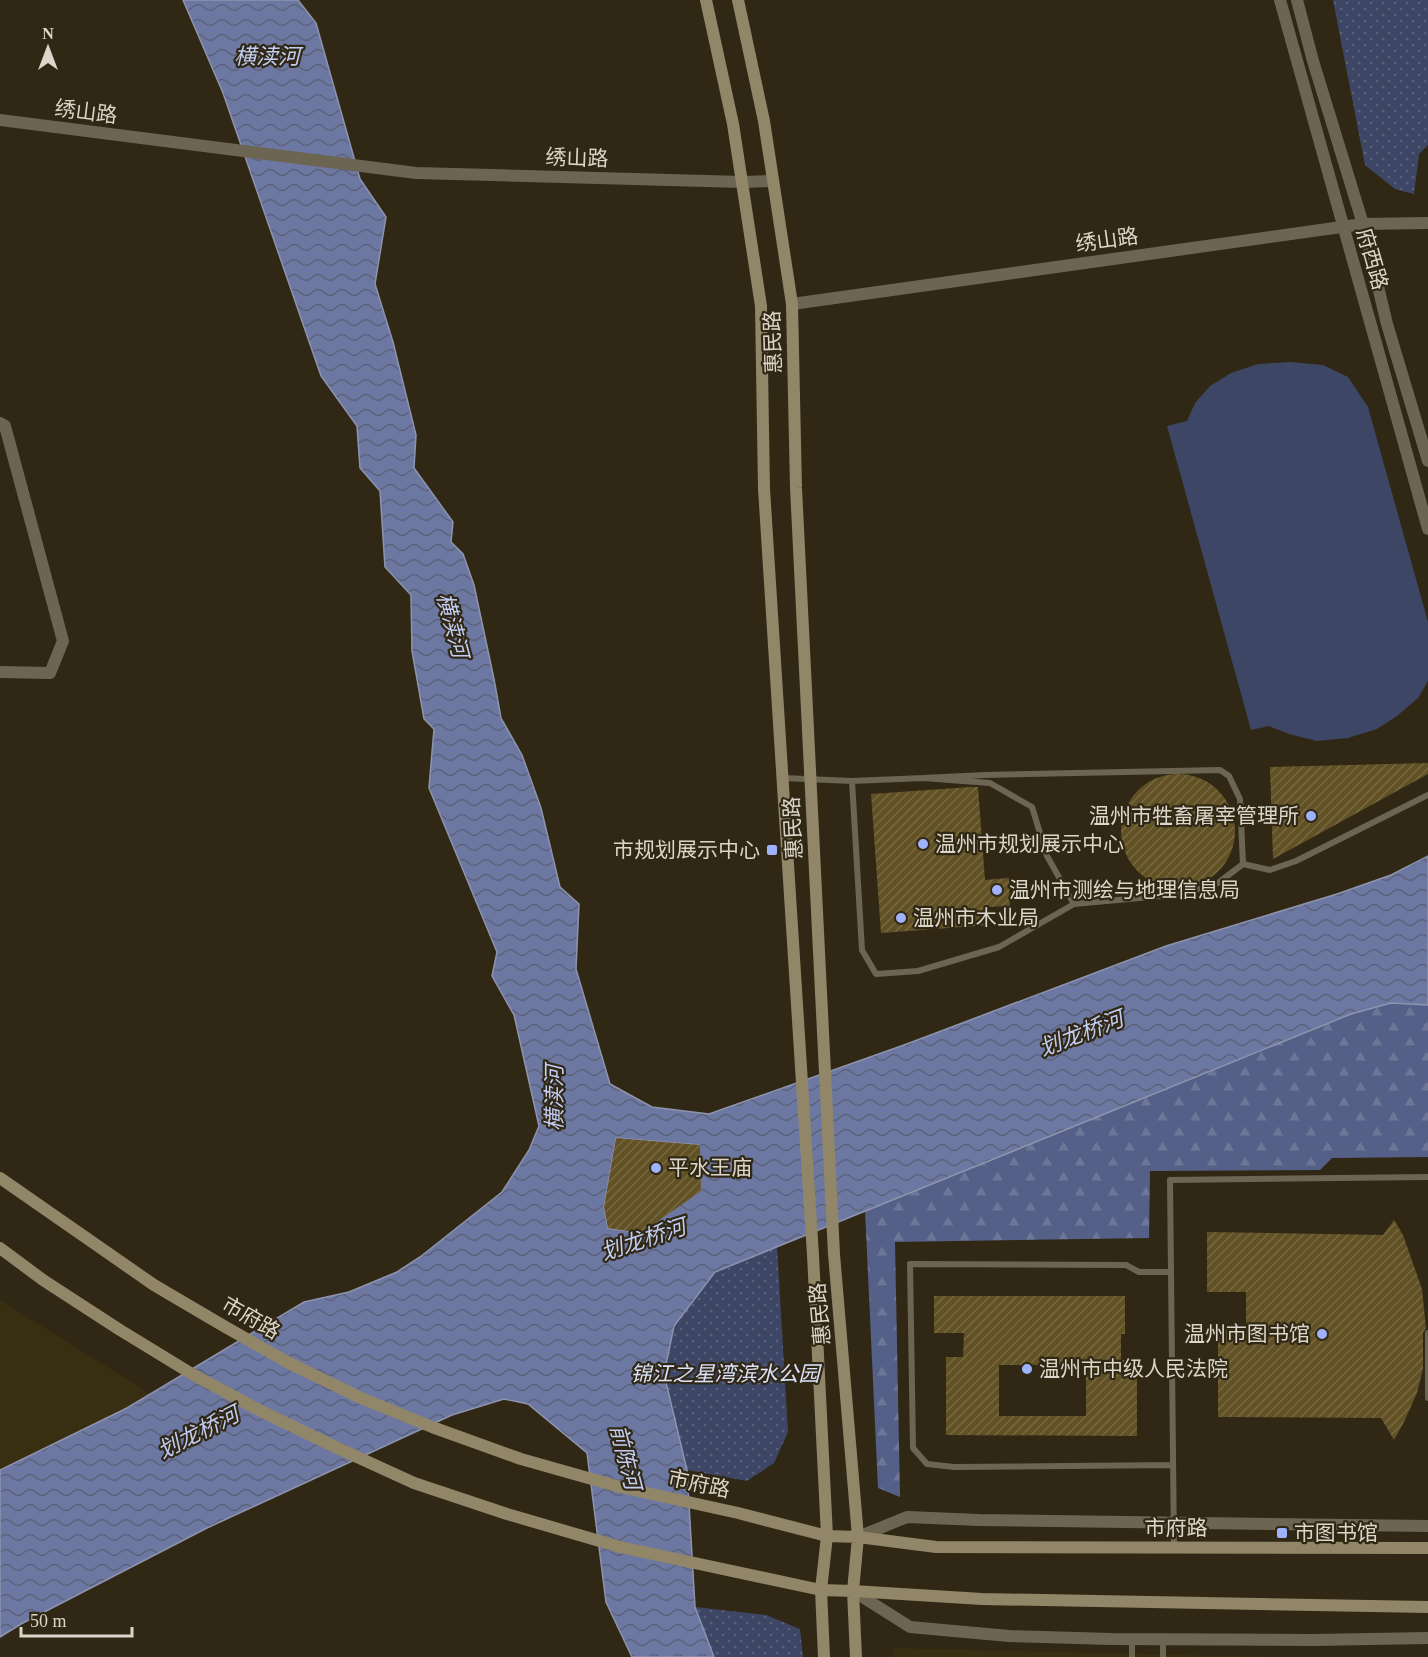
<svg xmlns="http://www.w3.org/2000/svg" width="1428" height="1657" viewBox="0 0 1428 1657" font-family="'Times New Roman','Noto Sans SC',serif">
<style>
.built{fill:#382e12}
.grass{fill:#3e4665}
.forest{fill:url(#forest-firs)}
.park{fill:url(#park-dots)}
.water{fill:url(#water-waves);stroke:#8e94ae;stroke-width:1.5;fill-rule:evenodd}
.building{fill:url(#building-hatch);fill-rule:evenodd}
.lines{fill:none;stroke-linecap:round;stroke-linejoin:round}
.service{stroke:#6c6552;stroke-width:6}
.minor{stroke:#6c6552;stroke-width:12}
.tertiary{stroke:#6c6552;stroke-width:12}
.secondary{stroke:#918668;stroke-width:12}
.poi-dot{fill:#9fb3fd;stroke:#302814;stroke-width:2}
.labels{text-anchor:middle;stroke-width:4.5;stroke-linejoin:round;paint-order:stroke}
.street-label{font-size:21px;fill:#dbd6c9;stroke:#302814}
.poi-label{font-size:21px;fill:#dbd6c9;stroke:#302814;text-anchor:start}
.park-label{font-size:21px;font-style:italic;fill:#dae2fd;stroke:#302814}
.water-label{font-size:22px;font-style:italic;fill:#c1cdf5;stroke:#302814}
</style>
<defs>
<pattern id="forest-firs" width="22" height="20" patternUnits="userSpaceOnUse" patternTransform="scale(1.5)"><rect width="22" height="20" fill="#556088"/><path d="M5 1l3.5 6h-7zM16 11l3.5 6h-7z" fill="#6d7697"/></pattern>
<pattern id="park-dots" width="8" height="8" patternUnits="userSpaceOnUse" patternTransform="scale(1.5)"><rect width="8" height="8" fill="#3e4665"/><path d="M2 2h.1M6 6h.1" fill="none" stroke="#59607a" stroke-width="1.8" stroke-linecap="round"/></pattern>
<pattern id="water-waves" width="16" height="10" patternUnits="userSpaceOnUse" patternTransform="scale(1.5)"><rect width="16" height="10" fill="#6d78a2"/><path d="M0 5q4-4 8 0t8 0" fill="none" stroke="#5c6279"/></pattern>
<pattern id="building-hatch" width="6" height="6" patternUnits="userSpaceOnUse" patternTransform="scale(1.5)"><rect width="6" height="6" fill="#615124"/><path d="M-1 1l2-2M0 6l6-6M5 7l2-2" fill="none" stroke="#776942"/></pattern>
</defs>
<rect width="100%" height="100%" fill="#302814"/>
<path class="built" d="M0,1300L151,1394L127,1408L0,1470Z
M894,1648L1269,1657H894Z"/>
<path class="grass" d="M1290,362L1323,365L1348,377L1368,407L1428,622V681L1418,698L1397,716L1377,729L1348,738L1317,741L1289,734L1269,726L1251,730L1167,426L1187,421L1195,403L1210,386L1231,373L1258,364Z"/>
<path class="forest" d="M1391,1003L1428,1005V1157L1332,1158L1320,1170L1150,1171L1149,1238L895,1242L900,1497L878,1488L865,1210L1351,1014Z"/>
<path class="park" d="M1333,0H1428V145L1419,154L1414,194L1395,189L1365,165Z
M777,1246L788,1432L774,1463L747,1481L687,1470L664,1374L674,1326L715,1272Z
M695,1607L766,1615L800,1629L803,1657H714Z"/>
<path class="water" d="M183,0H298L316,23L360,179L386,217L375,284L393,342L416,435L414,468L453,522L451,542L463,554L474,585L494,679L501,718L522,755L541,808L560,887L579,904L576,969L610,1084L652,1107L709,1114L904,1045L1166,946L1337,894L1391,875L1428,856V1005L1391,1003L1351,1014L715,1272L674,1326L664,1374L687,1470L695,1607L714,1657H632L606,1602L587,1453L528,1404L504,1399L452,1415L207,1528L21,1624L0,1637V1470L127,1408L304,1302L349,1292L397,1272L420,1257L502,1192L529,1150L539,1126L514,1015L492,976L497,952L429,788L434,729L424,719L412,651L411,595L385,567L380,491L360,468L357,426L321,376L223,93ZM616,1138L699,1145L641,1233L608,1228L604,1207Z"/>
<path class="building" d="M1428,763V774L1273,859L1270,767Z
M1121 831a57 57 0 1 1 114 0a57 57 0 1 1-114 0Z
M970,787H978L985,880L1009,878L1010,906L987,907L989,925L881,933L871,794Z
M616,1138L700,1145L701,1191L641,1233L608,1228L604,1207Z
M1394,1220L1403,1235L1422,1289L1426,1328L1423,1333V1369L1417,1393L1404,1422L1394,1440L1381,1418L1218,1417V1326H1246V1292H1207V1232L1383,1235Z
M934,1296H1125V1334H1121V1360H1137V1436L946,1435V1357H963L964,1333H934ZM999,1365H1086V1416H999Z"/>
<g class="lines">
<path class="service" d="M783,778L852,781L923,778L990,783L1032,807L1047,856L1074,904L1183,894L1218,883L1243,864L1240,799L1229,776L1220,770L985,775L923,778
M852,781L862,950L876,974L918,971L999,947L1074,904
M1243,864L1270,870L1296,861L1428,795
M1171,1272H1139L1126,1265L910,1264L913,1448L927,1464L954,1467L1173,1465
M1428,1398V1333
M1174,1547L1170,1180L1428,1177
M1132,1640V1657
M1163,1640V1657"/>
<path class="minor" d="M0,423L5,426L63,641L50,673L0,672
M858,1537L907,1517L979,1520L1428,1526
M853,1591L910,1627L1009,1636L1112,1639L1314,1640L1428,1638"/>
<path class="tertiary" d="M1280,0L1428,529
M1297,0L1313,61L1363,224L1387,324L1428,461
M0,120L416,173L742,182L773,181
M792,304L1363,224L1428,223"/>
<path class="secondary" d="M706,0L733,124L761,306L764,489L813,1255L827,1536L821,1590L824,1657
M738,0L764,121L792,304L796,488L834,1254L858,1537L853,1591L856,1657
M0,1178L154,1285L222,1325L287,1362L361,1398L432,1427L521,1459L620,1487L738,1513L827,1536L858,1537L936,1547L1428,1548
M0,1248L43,1280L120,1330L192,1374L261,1411L331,1445L414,1483L507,1514L620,1547L821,1590L853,1591L982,1599L1428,1607"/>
</g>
<g class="poi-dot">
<circle cx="1311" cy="816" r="6"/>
<circle cx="923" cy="844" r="6"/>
<rect x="766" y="844" width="12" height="12" rx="3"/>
<circle cx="997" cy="890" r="6"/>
<circle cx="901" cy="918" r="6"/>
<circle cx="656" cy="1168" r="6"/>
<circle cx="1322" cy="1334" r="6"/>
<circle cx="1027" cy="1369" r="6"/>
<rect x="1276" y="1527" width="12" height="12" rx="3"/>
</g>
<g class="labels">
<g class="street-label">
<text transform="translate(86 112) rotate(7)" y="7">绣山路</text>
<text transform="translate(577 158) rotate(2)" y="7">绣山路</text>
<text transform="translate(1107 240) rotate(-8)" y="7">绣山路</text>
<text transform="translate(1372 259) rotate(74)" y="7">府西路</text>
<text transform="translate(773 342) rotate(-92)" y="7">惠民路</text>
<text transform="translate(793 828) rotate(-93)" y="7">惠民路</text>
<text transform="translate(820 1314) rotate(-95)" y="7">惠民路</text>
<text transform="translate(251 1318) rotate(30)" y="7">市府路</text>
<text transform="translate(699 1484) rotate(12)" y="7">市府路</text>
<text x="1176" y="1535">市府路</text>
</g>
<g class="poi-label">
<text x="1299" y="823" text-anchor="end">温州市牲畜屠宰管理所</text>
<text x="935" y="851">温州市规划展示中心</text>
<text x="760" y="857" text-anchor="end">市规划展示中心</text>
<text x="1009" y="897">温州市测绘与地理信息局</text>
<text x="913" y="925">温州市木业局</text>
<text x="668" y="1175">平水王庙</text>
<text x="1310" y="1341" text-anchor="end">温州市图书馆</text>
<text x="1039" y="1376">温州市中级人民法院</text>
<text x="1294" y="1540">市图书馆</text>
</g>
<g class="park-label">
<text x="725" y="1381">锦江之星湾滨水公园</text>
</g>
<g class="water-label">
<text x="267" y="64">横渎河</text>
<text transform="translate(453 625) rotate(75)" y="8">横渎河</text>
<text transform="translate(1081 1033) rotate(-21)" y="8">划龙桥河</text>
<text transform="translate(554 1098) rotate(-90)" y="8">横渎河</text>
<text transform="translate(643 1239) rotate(-18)" y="8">划龙桥河</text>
<text transform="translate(198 1432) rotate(-27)" y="8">划龙桥河</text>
<text transform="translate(626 1457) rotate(76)" y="8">前陈河</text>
</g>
</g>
<g transform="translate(48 48)" stroke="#302814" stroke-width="4.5" paint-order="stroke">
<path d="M0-4.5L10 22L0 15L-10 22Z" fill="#dbd6c9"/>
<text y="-9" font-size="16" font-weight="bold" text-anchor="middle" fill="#dbd6c9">N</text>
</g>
<path d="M21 1627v9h111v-9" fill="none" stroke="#dbd6c9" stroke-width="3"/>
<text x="30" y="1627" font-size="18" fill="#dbd6c9" stroke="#302814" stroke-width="4.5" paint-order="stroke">50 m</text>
</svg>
